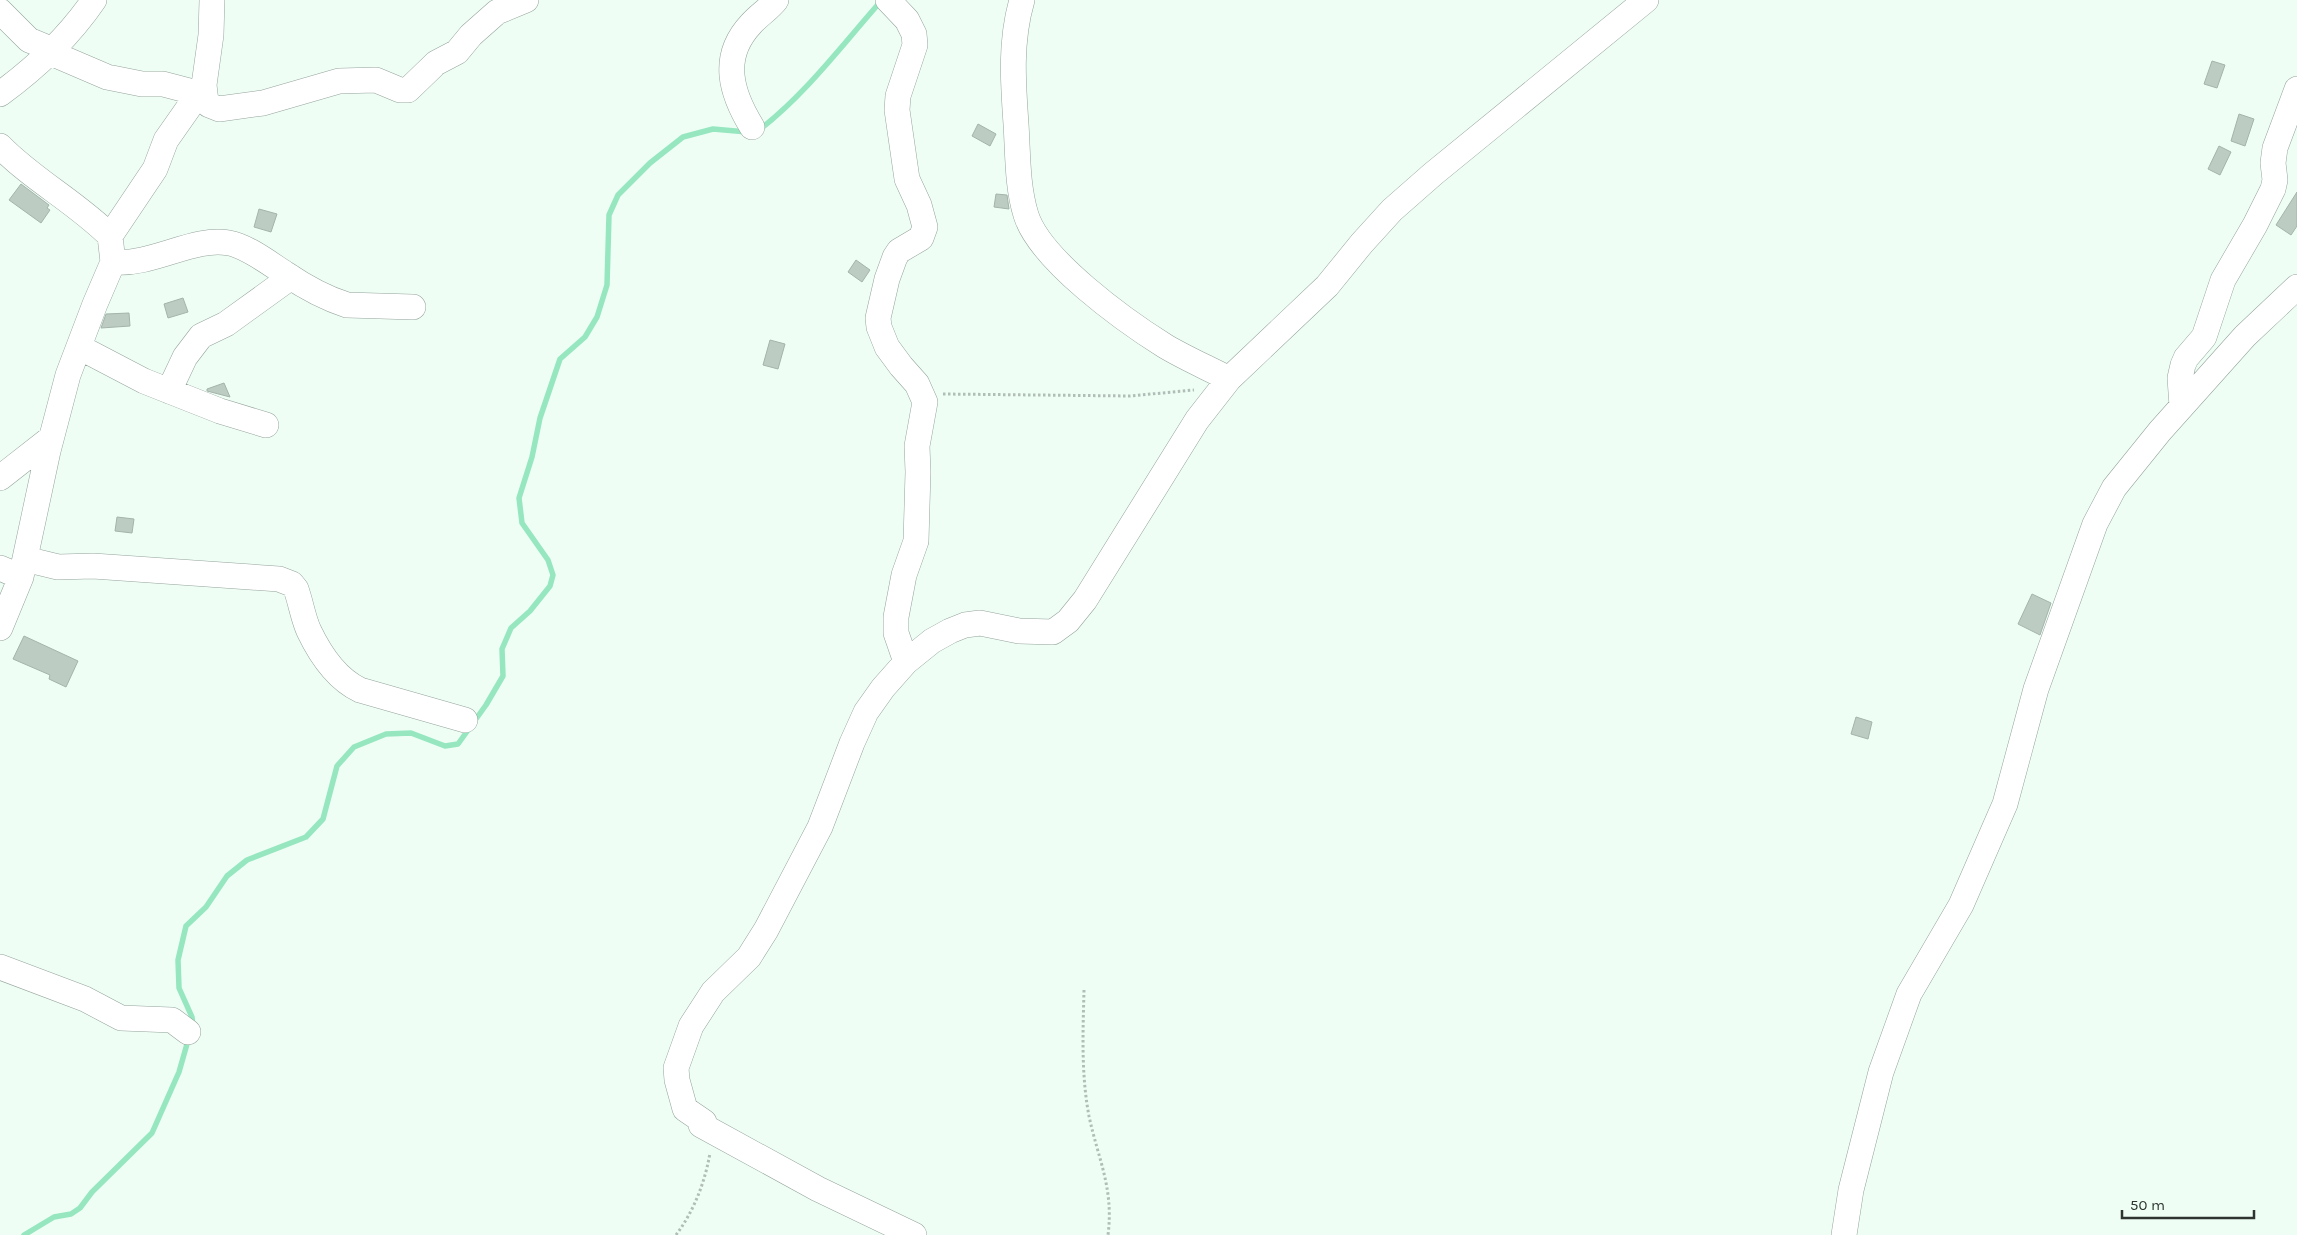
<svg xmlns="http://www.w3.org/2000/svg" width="2297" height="1235" viewBox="0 0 2297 1235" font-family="Karla,sans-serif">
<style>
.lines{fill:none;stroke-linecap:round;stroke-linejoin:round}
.stream{stroke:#96e7bf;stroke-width:5.5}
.building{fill:#bcccc3;stroke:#a4b4ab}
.minor-casing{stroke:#95a49c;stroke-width:26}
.path{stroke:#b1beb7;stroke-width:3;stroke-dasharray:2.5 2.5;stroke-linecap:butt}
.minor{stroke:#fff;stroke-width:25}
</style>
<rect width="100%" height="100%" fill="#eefef5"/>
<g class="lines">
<path class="stream" d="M758,131C806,94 842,45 882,0
M193,1026L192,1017L179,988L178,960L186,926L206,907L227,876L247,860L306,837L323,819L337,766L354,747L386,734L411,733L445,746L458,744L486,705L503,676L502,649L511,628L530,611L550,586L553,575L548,560L522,523L519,498L532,457L540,418L560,359L585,337L597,317L607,285L609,215L618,195L650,163L683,137L713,129L747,132
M24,1235L54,1217L71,1214L80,1208L92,1192L152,1133L179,1072L189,1037"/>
</g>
<path class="building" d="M2212,61L2225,65L2217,88L2204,84Z
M2239,114L2254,119L2245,146L2231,141Z
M978,124L996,134L990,146L972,136Z
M2219,146L2231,152L2220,175L2208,169Z
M21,184L49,205L47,208L50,210L41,223L9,200Z
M2297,192V226L2291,235L2276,225Z
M996,194L1007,195L1009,209L994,207Z
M259,209L277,214L271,232L254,227Z
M856,260L870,270L862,282L848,272Z
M183,298L188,312L168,318L164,304Z
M129,313L130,326L101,328L106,314Z
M770,340L785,344L778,369L763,365Z
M224,383L230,397L207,391V389Z
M117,517L134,519L132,533L115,531Z
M2032,594L2051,603L2040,635L2018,624Z
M24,636L78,661L66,687L49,679L50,675L13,659Z
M1856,717L1872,722L1868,739L1851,734Z"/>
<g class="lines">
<defs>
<path id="minor" d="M212,0L211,35L204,85L206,102L209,105L219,109L263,103L339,81L376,80L400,90H408L436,63L457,52L471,35L497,12L526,0
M888,0L907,20L914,34L915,45L898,96L897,110L907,179L919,205L925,227L921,238L899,251L895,257L887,279L878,318L879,327L887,347L901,366L917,384L925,402L917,446L918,472L916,541L904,575L896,617V633L906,662
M1022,0C1010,41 1013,82 1016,124C1018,154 1017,186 1026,215C1040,260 1125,321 1165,346C1185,358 1208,368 1229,379
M0,11L29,40L53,50
M51,53L107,77L142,84H163L205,95
M0,94C37,67 68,38 94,0
M752,127C731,93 720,57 751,24C759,15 769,9 776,0
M0,146C33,180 76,202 110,236L113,262L95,304L68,375L48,451L21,577L0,628
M110,236L155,169L166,140L199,93
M113,262C152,266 194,236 229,243C247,246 270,264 286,274C305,287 325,298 347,305L413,307
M79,347L144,381L220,411L266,425
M169,391L185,357L201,336L226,324L291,277
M2182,406L2180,378L2183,365L2186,358L2204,337L2223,280L2255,225L2273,189L2275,180L2273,163L2275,148L2297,89
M0,478L51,438
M25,559L58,567L93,566L279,579L292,584L296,589C301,603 303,618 309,631C320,654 337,679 360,690L465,720
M0,568L21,577
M0,967L85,999L121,1018L172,1020L188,1032
M914,1235L818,1189L701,1125L704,1122L685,1109L677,1080L676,1068L691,1026L713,992L749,957L766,930L820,827L852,743L866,712L883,688L906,662L932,641L950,631L965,625L980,623L1019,631L1053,632L1068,621L1085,600L1197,420L1229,379L1327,286L1362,243L1392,210L1433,174L1646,0
M1844,1235L1851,1190L1881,1072L1909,994L1961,905L2005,804L2036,689L2095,524L2114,488L2160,431L2245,336L2297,287"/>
</defs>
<use href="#minor" class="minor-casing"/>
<path class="path" d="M943,394L1130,396L1194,390
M1084,990C1083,1032 1081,1074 1089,1116C1098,1159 1114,1188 1108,1235
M676,1235C694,1211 705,1182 710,1153"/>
<use href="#minor" class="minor"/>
</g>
<path d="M2122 1210v8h132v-8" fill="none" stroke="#2e3531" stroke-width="2.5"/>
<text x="2130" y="1210" font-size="15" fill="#2e3531" stroke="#eefef5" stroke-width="4" paint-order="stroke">50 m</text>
</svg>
